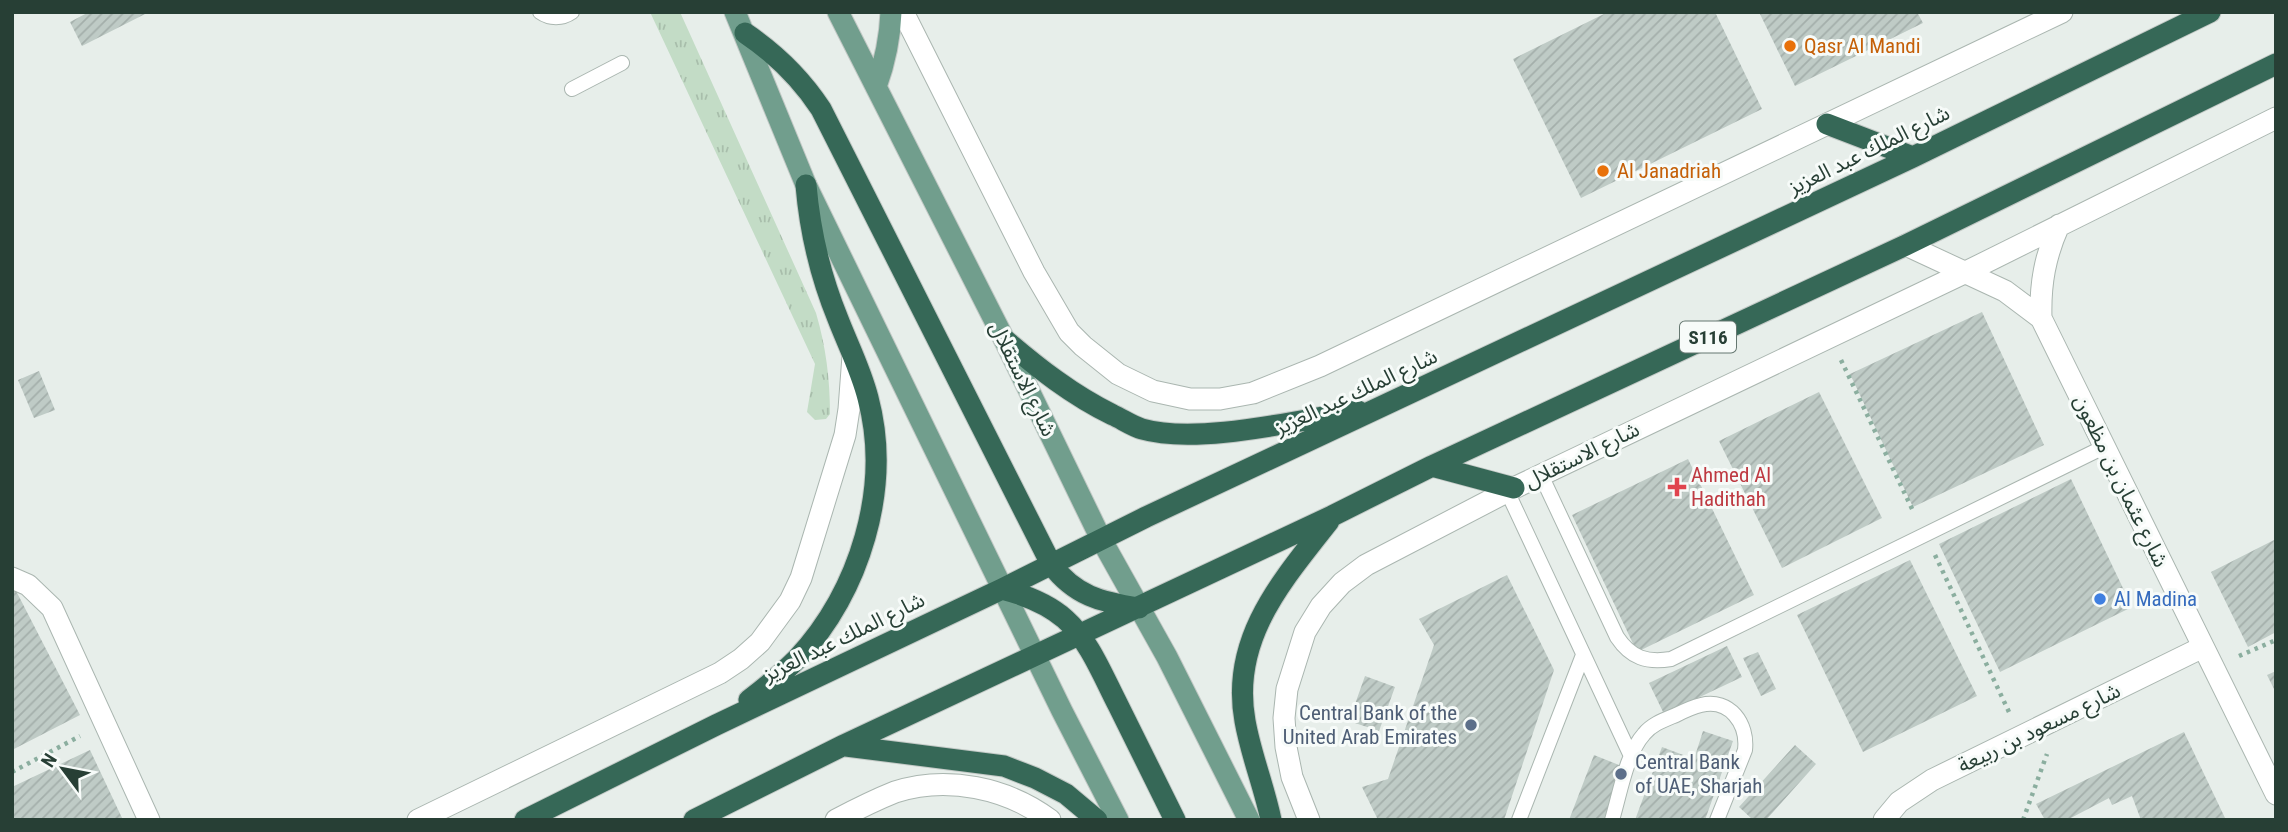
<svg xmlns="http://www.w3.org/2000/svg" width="2288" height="832" viewBox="0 0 2288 832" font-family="'Roboto Condensed','Noto Sans Arabic',sans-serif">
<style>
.grass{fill:url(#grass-tufts)}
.building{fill:url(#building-hatch)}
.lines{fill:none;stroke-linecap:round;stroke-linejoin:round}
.lane-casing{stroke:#aab6b0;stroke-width:16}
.street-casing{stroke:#aab6b0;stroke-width:23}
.primary-casing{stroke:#c3c9c6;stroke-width:23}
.highway-casing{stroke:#c3c9c6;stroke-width:23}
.path{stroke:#8bae9f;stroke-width:4.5;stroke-dasharray:3.5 5;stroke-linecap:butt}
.lane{stroke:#fff;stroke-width:14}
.street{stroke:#fff;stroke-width:21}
.primary{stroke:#719e8d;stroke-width:21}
.highway{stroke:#366857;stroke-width:21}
.food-dot{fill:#e8710a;stroke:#f7fbf9;stroke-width:2.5}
.health-dot{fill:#e0444e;stroke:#f7fbf9;stroke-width:2.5}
.shop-dot{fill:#3f7fe0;stroke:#f7fbf9;stroke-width:2.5}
.service-dot{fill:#5c6f8a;stroke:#f7fbf9;stroke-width:2.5}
.labels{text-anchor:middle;stroke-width:6;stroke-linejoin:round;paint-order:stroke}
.shield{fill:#f7fbf9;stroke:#657770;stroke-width:2}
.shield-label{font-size:19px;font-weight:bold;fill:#273f35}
.food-label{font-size:21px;fill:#c56008;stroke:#f7fbf9;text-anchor:start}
.street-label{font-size:21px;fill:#273f35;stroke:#f7fbf9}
.health-label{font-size:21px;fill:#be3a42;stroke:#f7fbf9;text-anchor:start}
.shop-label{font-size:21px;fill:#366cbe;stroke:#f7fbf9;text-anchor:start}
.service-label{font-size:21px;fill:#4e5e75;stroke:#f7fbf9;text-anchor:end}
</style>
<defs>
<pattern id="grass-tufts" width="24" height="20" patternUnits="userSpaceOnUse" patternTransform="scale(1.75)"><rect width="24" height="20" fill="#c3dcc6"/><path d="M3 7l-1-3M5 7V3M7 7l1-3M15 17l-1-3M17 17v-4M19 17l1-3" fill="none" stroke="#a8beab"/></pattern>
<pattern id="building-hatch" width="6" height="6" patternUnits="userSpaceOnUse" patternTransform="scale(1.75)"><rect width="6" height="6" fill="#bfcbc6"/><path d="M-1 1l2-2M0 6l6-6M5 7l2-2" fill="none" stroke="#a4afab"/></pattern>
</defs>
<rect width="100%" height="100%" fill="#e7eeea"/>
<path class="grass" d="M650,12H680L816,313C826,347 830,379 830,414L826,419L815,420L807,412L815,364Z"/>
<path class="building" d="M89,12H149L82,46L70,22Z
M1608,12H1715L1762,109L1581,198L1513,59Z
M1759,12H1917L1923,23L1795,86Z
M1982,312L2044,445L1913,507L1850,374Z
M39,371L55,410L34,418L18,380Z
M1819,392L1882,518L1782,568L1719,441Z
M1688,459L1754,595L1637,652L1572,515Z
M2071,479L2132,607L2000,672L1939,544Z
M2276,539V632L2248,647L2211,572Z
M1910,560L1977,696L1863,752L1797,615Z
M1507,575L1554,670L1504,820H1378L1362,787L1388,779L1434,645L1419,619Z
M12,583L80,715L12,750Z
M1727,646L1742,677L1664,714L1649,683Z
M1758,652L1776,689L1761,696L1743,658Z
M2276,671V693L2267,675Z
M1365,676L1395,687L1379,731L1349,721Z
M1703,731L1733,741L1705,820H1635L1662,747L1694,759Z
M2184,732L2226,820H2141L2132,796L2112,805L2109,798L2067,820H2045L2036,804Z
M1795,745L1816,764L1766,820H1753L1739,807Z
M90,750L123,820H12V787Z
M1594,755L1624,767L1604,820H1569Z"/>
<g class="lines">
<defs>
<path id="lane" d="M540,12C550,19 562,19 572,12
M572,89L622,63
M1541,475L1617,637C1631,658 1647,663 1671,659L2104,447
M1507,491L1631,756
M1519,820L1583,655
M1612,820C1620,794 1626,754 1644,734C1652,724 1664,720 1676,715C1684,711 1692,707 1701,705C1730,698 1748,724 1745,750L1717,820"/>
<path id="street" d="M903,12L1034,272L1069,332L1083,346L1118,374L1153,391L1190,399H1220L1253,393L1320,366L2062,12
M2059,225C2045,256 2040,284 2041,318L2276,794
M1906,245L2005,291L2041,318
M12,578L28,585L52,608L149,820
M418,820L720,673L741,659L760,642L790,601L801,578L845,435L849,409L853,356
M836,820C855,810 875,800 895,792C947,775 1007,788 1050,820
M1309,820L1292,777L1286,747L1284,718L1287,689L1305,632L1321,606L1342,583L1366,565L1514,488L1966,272L2276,118
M1884,820L1899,802L1932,780L2203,647"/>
<path id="primary" d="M735,12L806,185L1062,711L1118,820
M838,12L1004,339L1101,539L1167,657L1249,820
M876,87C885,62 890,39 891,12"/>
<path id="highway" d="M745,33C776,54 800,77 821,109L1051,564C1075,596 1101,602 1139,608
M1827,124L1913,157
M1004,339C1038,368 1072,395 1113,415C1122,419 1132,426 1142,429C1198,445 1299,420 1358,411
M1432,466L1514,488
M1002,589C1025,595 1047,603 1065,619C1089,640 1103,676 1118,705C1137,743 1156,781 1175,820
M749,700C766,687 782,674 797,659C860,591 892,488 868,398C861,370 848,345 838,319C820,275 810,232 806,185
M846,746L1004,766L1035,778L1066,794L1097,820
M525,820L716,725L1002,589L1146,517L1913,157L2210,12
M694,820L844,745L1332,516L1432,466L1906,245L2276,64
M1271,820C1264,786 1251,755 1245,721C1230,639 1282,581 1329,521"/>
</defs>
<use href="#lane" class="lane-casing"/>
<use href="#street" class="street-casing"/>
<use href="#primary" class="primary-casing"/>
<use href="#highway" class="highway-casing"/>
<path class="path" d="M1841,360L1914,513
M1935,555L2009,712
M2239,656L2276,640
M12,772L80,736
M2023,820L2047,754"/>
<use href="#lane" class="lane"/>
<use href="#street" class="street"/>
<use href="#primary" class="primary"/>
<use href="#highway" class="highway"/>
</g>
<g class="food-dot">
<circle cx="1790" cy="46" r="7"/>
<circle cx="1603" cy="171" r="7"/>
</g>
<path class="health-dot" d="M1673.5 476.5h7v7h7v7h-7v7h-7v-7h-7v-7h7z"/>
<circle class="shop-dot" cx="2100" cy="599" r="7"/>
<g class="service-dot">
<circle cx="1471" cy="725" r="7"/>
<circle cx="1621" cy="774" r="7"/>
</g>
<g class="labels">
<rect class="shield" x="1680" y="321.5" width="56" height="31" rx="5"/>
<g class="shield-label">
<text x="1708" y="344">S116</text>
</g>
<g class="food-label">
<text x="1804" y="53">Qasr Al Mandi</text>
<text x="1617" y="178">Al Janadriah</text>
</g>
<g class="street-label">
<text transform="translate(1869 150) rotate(-26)" y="7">شارع الملك عبد العزيز</text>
<text transform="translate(1023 379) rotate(64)" y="7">شارع الاستقلال</text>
<text transform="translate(1356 392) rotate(-25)" y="7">شارع الملك عبد العزيز</text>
<text transform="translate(1582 455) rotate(-26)" y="7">شارع الاستقلال</text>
<text transform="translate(2121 481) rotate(64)" y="7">شارع عثمان بن مظعون</text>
<text transform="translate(844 637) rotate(-26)" y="7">شارع الملك عبد العزيز</text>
<text transform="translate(2039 728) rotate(-26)" y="7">شارع مسعود بن ربيعة</text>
</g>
<g class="health-label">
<text x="1691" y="482">Ahmed Al<tspan x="1691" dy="24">Hadithah</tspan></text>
</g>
<g class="shop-label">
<text x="2114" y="606">Al Madina</text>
</g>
<g class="service-label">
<text x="1457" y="720">Central Bank of the<tspan x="1457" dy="24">United Arab Emirates</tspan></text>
<text x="1635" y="769" text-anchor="start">Central Bank<tspan x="1635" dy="24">of UAE, Sharjah</tspan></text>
</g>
</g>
<rect width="2288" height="832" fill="none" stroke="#273f35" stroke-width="28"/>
<g transform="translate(63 769) rotate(302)" stroke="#f7fbf9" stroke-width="5" paint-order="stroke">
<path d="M0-5L12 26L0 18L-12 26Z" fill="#273f35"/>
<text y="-10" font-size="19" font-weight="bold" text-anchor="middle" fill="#273f35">N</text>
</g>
</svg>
